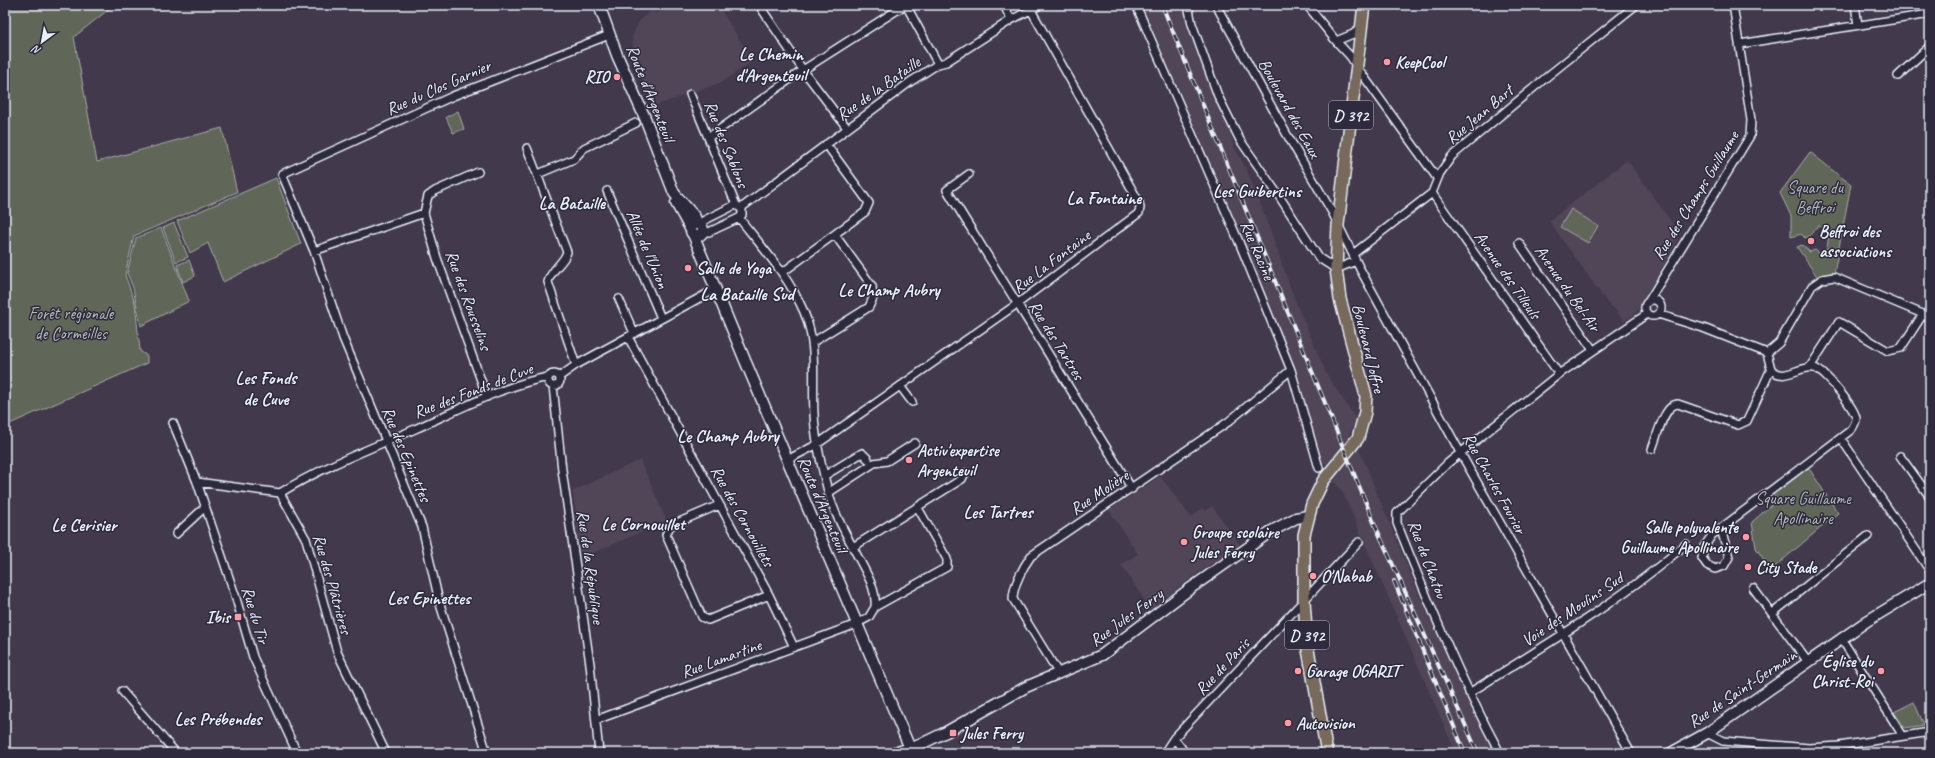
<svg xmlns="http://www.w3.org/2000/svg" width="1935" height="758" viewBox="0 0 1935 758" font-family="Caveat,sans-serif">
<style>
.built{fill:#514458}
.green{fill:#616659;stroke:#a4aca8}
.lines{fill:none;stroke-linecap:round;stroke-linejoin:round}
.street-casing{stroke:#e8f1f8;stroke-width:10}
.secondary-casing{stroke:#e8f1f8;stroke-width:13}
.primary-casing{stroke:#e8f1f8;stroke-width:14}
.street{stroke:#2f2a3d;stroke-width:7}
.secondary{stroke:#2f2a3d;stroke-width:10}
.primary{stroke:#77695c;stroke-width:11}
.rail-casing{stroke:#e8f1f8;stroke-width:4}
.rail{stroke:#2f2a3d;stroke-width:2.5;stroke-dasharray:8;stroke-linecap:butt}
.poi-dot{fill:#ff9aa2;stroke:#2f2a3d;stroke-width:1.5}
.labels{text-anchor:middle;stroke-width:3;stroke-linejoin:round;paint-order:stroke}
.shield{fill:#2f2a3d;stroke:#b0b5c0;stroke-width:1}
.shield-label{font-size:16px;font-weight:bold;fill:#e8f1f8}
.poi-label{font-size:17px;font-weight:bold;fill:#e8f1f8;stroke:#2f2a3d;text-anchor:start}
.street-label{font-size:17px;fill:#e8f1f8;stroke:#2f2a3d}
.park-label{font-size:17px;fill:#b2b9b8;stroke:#2f2a3d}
.neighbourhood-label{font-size:18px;font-weight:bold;fill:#e8f1f8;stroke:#2f2a3d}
</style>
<rect width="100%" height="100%" fill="#43394d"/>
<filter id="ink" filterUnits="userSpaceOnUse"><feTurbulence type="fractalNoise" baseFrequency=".025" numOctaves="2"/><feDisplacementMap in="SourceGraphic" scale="8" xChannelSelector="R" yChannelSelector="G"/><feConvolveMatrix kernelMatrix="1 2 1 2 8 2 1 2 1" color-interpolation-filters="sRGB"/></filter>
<g filter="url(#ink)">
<path class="built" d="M669,5H718L753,61L722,82L652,107L634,56L632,37L638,23L643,17L652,10L655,13Z
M1142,5H1185L1230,128L1233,145L1247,170L1270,229L1294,298L1327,375L1356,419L1349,435L1360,451L1418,593L1495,753H1456L1342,491L1332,479L1342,464L1338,453L1326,464H1323L1321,461L1295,371L1272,313L1238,238L1142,11L1144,10Z
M1627,160L1678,231L1677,241L1639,309L1634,315L1624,321L1613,307L1611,308L1549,221Z
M640,460L667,521L581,558L573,491Z
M1160,476L1191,517L1202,508L1205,511L1212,506L1241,546L1201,571L1150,609L1121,564L1138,554L1109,510Z"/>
<path class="green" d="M5,5H114L74,37L97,162L222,128L237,192L134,236L125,275L135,303L140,351L147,356V363L5,426V202L7,182L5,181Z
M458,111L464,129L453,133L446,117Z
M1810,152L1841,177L1851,184L1834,274L1824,275L1818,278L1797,247L1802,245L1810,252L1815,250L1819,253L1827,249L1829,233L1819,226L1814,229L1811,235L1805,238L1801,234L1791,237V216L1780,193Z
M276,178L301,244L223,282L208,243L190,253L177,221Z
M1571,209L1598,226L1588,243L1560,227Z
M174,223L188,257L176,262L163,228Z
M161,228L189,301L141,326L133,288L127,273L136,238Z
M189,260L195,276L183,282L177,265Z
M1808,467L1838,513L1771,570L1756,548L1752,522L1777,500L1773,494Z
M1914,702L1924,725L1905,728L1894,712Z"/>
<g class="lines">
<defs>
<path id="street" d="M759,5L803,70L847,128
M906,5L938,64
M1004,5L1011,20
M1136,5L1239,242L1291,370L1319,468
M1188,5L1192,24L1218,96L1240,140L1279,196L1319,258L1336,269L1356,261
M1216,5L1286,133L1332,212L1360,269L1461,454L1631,753
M1307,5L1336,41L1350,56L1362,74L1437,178
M1855,5L1858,25
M1929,5L1930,12
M1336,41L1353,34L1361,28
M1740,44L1930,14
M1898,76L1930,46
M690,94L736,205
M709,137L803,70L905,5
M527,148L567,252C564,263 551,269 548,282L576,365
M538,174L574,159L584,148L636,123
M969,174L947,190L1132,489
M607,191L661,318
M1432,193L1559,374
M741,208L910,82L938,64L946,62L1011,20L1040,5
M424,213L428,196L435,191L478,172
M701,225V222L733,206L736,205L742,209V215L739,218L709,232H703
M1519,243L1593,350
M314,251L424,213L437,258L487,397
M1353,254L1432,193L1440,173L1452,156L1549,75L1636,5
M783,272L865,212L869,203L826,144
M619,299L634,333
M1645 308a8 8 0 1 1 16 0a8 8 0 1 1-16 0Z
M1648,302L1750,136L1751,120L1733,5
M1658,314L1703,328L1767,353L1779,343L1812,286L1822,279L1834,277L1930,317
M628,337L769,595L794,647
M813,342L869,307L873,298L872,286L835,235
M1767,353L1771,369
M1810,367L1839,322L1888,351L1901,348L1923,314
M548 380a6 6 0 1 1 12 0a6 6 0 1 1-12 0Z
M559,377L576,365L716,289
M553,386L562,470L590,664L599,753
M900,386L912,402
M173,423L197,482L235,595L253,657L297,753
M1844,443L1930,571
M1652,449C1657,437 1664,404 1678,404L1738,425L1747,421L1771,369
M1900,456L1930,497
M787,460L816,445L1017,304L1139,213L1140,208L1139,202L1031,10
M824,476L862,453L868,459
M197,482L280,493
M280,493C322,467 370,449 415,429C458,410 502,386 548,377
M280,493L306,539L337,652L386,753
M828,493L874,463L887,461L915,443
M719,505L670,526L666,535L702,617L708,620L769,595
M1721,529L1729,557L1724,566L1715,569L1707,565L1702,558L1704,547L1712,535L1851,430C1853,427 1856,422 1856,419C1856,409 1824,370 1814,368C1799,365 1784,383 1771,369
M176,534L204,508
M853,547L962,479L965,473
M1753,588L1808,662
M875,607L947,567V559L918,508
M1773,613L1868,536
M1841,638L1903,736
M1059,674L1013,599C1013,586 1023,567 1031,556L1228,422L1291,370
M122,691L176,753
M1469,693C1543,647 1620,601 1686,544
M596,720L854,625L869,617L875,607C877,589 866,573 858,557C847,536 834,514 828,491C821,465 815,440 814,414C812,379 818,345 804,312C789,277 763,248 739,218
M1707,733L1723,741L1809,748L1839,746L1930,732
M1174,738L1185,753
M487,753L439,601L422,527L343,338L314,251L282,174L453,96L609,35
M1164,753L1174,738L1359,542
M1500,753C1460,679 1428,601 1397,523V513L1448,463L1559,374L1647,314"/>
<path id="secondary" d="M599,5L617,55L645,118L674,193L695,217L697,224
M676,203L691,230
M691 230a6 6 0 1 1 12 0a6 6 0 1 1-12 0Z
M693,234L744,358L912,753
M894,753L917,746L946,732L1026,687L1102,655L1191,588L1270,532L1296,518L1308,516
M1671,753L1707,733L1867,621L1930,583"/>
<path id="primary" d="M1327,753L1307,644L1304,601V535L1312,504L1323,481L1358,438L1365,412L1366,396L1340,299L1336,269L1338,225L1364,5"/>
</defs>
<use href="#street" class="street-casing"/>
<use href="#secondary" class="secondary-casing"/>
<use href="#primary" class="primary-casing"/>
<use href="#street" class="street"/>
<use href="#secondary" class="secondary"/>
<use href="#primary" class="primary"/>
<defs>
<path id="rail" d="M1162,5L1375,525L1478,753
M1394,581L1465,753"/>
</defs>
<use href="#rail" class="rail-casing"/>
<use href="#rail" class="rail"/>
</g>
</g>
<g class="poi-dot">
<circle cx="1387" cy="62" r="4"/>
<circle cx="617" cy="77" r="4"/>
<circle cx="1811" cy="241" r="4"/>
<circle cx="688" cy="268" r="4"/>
<circle cx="909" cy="460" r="4"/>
<circle cx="1746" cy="537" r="4"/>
<circle cx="1184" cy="542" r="4"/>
<circle cx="1748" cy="567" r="4"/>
<circle cx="1313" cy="576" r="4"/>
<rect x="234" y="613" width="8" height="8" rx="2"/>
<circle cx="1298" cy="671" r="4"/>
<circle cx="1881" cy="671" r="4"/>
<circle cx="1288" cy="723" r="4"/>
<rect x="949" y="729" width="8" height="8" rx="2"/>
</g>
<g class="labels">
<g class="shield">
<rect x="1329" y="101" width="44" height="28" rx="3"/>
<rect x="1285" y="621" width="44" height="28" rx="3"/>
</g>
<g class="shield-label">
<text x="1351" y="121">D 392</text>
<text x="1307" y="641">D 392</text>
</g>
<g class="poi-label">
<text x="1395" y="68">KeepCool</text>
<text x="609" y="83" text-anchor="end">RIO</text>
<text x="1819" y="237">Beffroi des<tspan x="1819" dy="20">associations</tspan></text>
<text x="696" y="274">Salle de Yoga</text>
<text x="917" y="456">Activ'expertise<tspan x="917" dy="20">Argenteuil</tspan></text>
<text x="1738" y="533" text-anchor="end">Salle polyvalente<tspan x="1738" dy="20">Guillaume Apollinaire</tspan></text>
<text x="1192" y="538">Groupe scolaire<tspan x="1192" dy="20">Jules Ferry</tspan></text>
<text x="1756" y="573">City Stade</text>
<text x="1321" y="582">O'Nabab</text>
<text x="230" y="623" text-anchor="end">Ibis</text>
<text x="1873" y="667" text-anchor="end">Église du<tspan x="1873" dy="20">Christ-Roi</tspan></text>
<text x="1306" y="677">Garage OGARIT</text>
<text x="1296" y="729">Autovision</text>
<text x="961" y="739">Jules Ferry</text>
</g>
<g class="street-label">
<text transform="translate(438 87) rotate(-24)" y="6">Rue du Clos Garnier</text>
<text transform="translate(878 88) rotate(-35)" y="6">Rue de la Bataille</text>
<text transform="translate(651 93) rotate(68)" y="6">Route d'Argenteuil</text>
<text transform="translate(1290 108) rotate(61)" y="6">Boulevard des Eaux</text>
<text transform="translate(1479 114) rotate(-40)" y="6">Rue Jean Bart</text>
<text transform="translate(727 144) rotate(68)" y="6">Rue des Sablons</text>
<text transform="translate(1695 195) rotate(-58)" y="6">Rue des Champs Guillaume</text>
<text transform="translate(648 249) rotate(67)" y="6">Allée de l'Union</text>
<text transform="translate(1258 250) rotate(67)" y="6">Rue Racine</text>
<text transform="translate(1051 261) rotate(-37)" y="6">Rue La Fontaine</text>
<text transform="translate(1508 275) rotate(55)" y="6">Avenue des Tilleuls</text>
<text transform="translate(1568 288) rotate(55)" y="6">Avenue du Bel-Air</text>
<text transform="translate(469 300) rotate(70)" y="6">Rue des Rousselins</text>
<text transform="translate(1057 340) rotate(58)" y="6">Rue des Tartres</text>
<text transform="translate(1369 348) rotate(76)" y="6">Boulevard Joffre</text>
<text transform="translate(473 390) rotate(-21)" y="6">Rue des Fonds de Cuve</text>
<text transform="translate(407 454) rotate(67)" y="6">Rue des Epinettes</text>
<text transform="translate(1495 483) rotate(61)" y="6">Rue Charles Fourier</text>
<text transform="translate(1099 492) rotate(-34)" y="6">Rue Molière</text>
<text transform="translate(823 504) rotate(67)" y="6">Route d'Argenteuil</text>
<text transform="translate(743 516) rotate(61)" y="6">Rue des Cornouillets</text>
<text transform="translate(1428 559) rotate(69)" y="6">Rue de Chatou</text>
<text transform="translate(591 567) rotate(82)" y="6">Rue de la République</text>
<text transform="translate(333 584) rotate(74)" y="6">Rue des Plâtrières</text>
<text transform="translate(1572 609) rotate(-34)" y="6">Voie des Moulins Sud</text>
<text transform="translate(256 615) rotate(73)" y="6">Rue du Tir</text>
<text transform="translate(1126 617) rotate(-36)" y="6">Rue Jules Ferry</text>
<text transform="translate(721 658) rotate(-20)" y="6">Rue Lamartine</text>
<text transform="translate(1222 666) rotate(-47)" y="6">Rue de Paris</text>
<text transform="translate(1742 688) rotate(-34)" y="6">Rue de Saint-Germain</text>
</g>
<g class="park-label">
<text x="1815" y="193">Square du<tspan x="1815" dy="20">Beffroi</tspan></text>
<text x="71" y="319">Forêt régionale<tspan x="71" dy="20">de Cormeilles</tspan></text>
<text x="1803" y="504">Square Guillaume<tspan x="1803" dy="20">Apollinaire</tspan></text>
</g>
<g class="neighbourhood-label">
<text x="771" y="60">Le Chemin<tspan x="771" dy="21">d'Argenteuil</tspan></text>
<text x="1257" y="197">Les Guibertins</text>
<text x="1104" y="204">La Fontaine</text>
<text x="572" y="209">La Bataille</text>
<text x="889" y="296">Le Champ Aubry</text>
<text x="747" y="300">La Bataille Sud</text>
<text x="266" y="384">Les Fonds<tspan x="266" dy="21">de Cuve</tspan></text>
<text x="728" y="442">Le Champ Aubry</text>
<text x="998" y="518">Les Tartres</text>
<text x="643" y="530">Le Cornouillet</text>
<text x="84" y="531">Le Cerisier</text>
<text x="429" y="604">Les Epinettes</text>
<text x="218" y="725">Les Prébendes</text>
</g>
</g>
<rect width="1935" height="758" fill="none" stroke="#2f2a3d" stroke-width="20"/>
<rect x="10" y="10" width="1915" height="738" fill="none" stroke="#e8f1f8" stroke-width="1.5" filter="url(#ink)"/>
<g transform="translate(42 42) rotate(212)" stroke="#2f2a3d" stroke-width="3" paint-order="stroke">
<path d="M0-3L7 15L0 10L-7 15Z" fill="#e8f1f8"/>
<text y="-6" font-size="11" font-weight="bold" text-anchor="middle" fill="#e8f1f8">N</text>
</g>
</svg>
